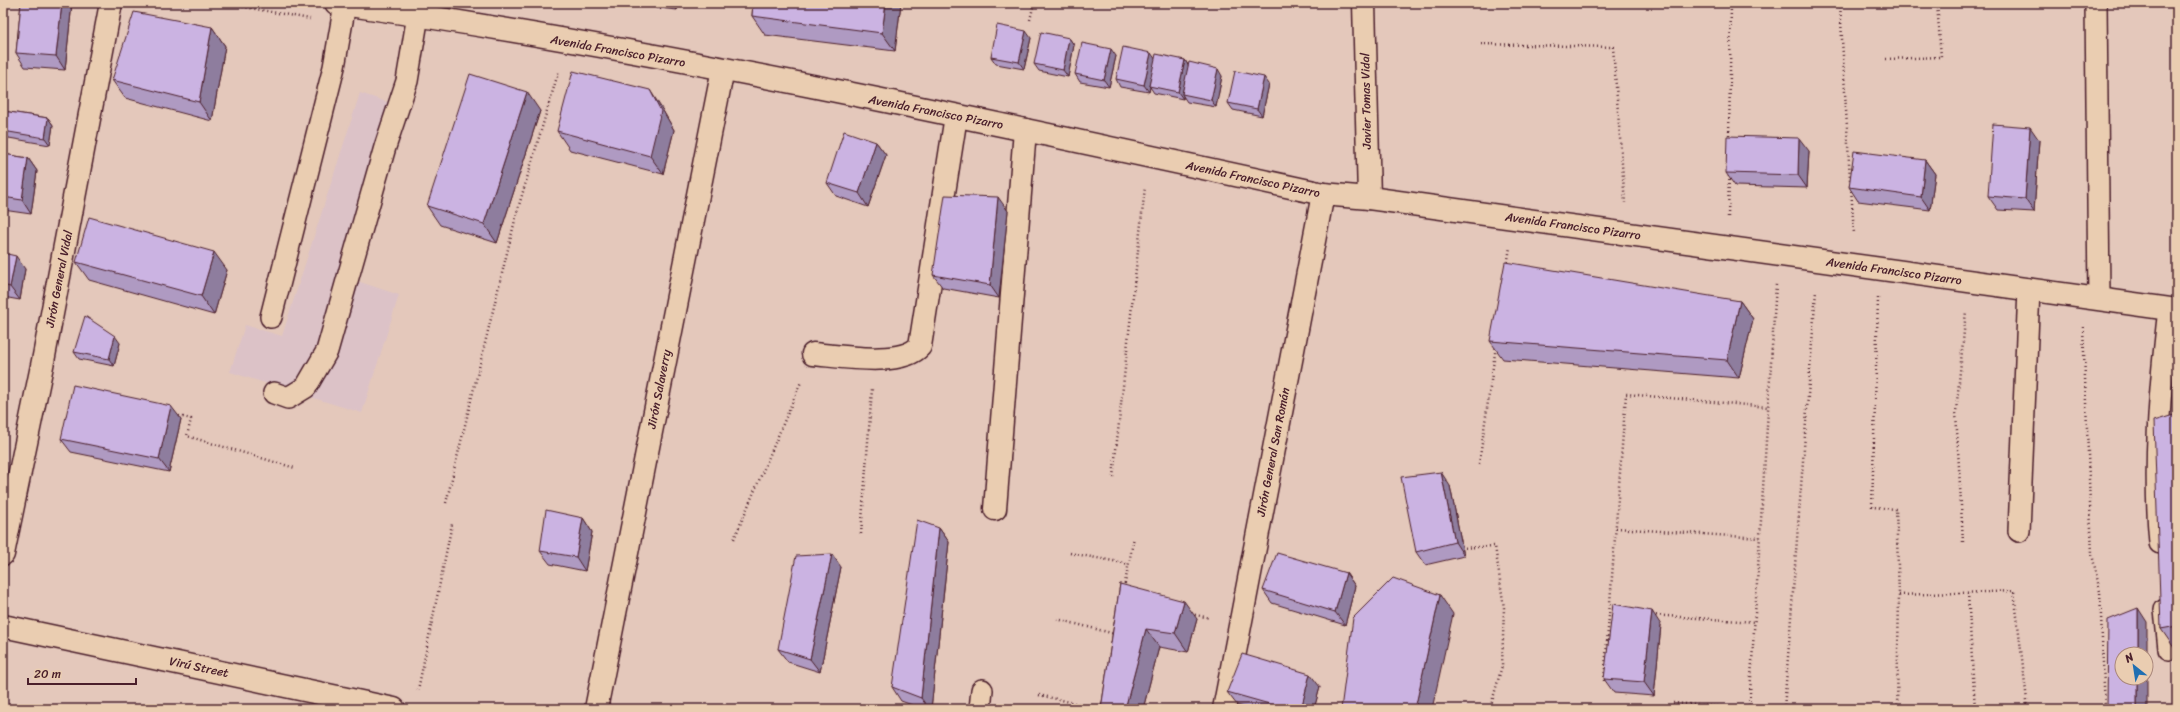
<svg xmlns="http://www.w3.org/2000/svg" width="2180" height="712" viewBox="0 0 2180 712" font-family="Sriracha,sans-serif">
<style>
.built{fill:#dcc2c7}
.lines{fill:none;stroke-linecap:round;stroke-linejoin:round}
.service-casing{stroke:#4a1f2b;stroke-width:24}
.minor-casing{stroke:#4a1f2b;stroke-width:25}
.secondary-casing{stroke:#4a1f2b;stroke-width:25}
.path{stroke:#4a1f2b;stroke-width:2.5;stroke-dasharray:1 3;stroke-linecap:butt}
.service{stroke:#eacdb1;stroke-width:21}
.minor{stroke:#eacdb1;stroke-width:22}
.secondary{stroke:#eacdb1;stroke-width:22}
.wall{fill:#af9ac2;stroke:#4a1f2b}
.shaded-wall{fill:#8e7d9e;stroke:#4a1f2b}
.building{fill:#cbb3e2;stroke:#4a1f2b}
.labels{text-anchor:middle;stroke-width:4;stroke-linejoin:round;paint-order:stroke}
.street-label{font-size:12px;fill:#4a1f2b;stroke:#eacdb1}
</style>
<rect width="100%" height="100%" fill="#e4c8bb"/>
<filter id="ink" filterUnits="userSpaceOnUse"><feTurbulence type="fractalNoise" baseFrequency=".025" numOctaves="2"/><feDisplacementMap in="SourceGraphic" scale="8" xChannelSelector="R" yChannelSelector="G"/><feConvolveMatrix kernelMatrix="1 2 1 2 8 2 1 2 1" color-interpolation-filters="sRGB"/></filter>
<g filter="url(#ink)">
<path class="built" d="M360,93L405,108L351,279L399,295L362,413L230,372L245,325L282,336Z"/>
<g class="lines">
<defs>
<path id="service" d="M2096,3L2099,299
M271,317L334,67L345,4
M274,393L288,398L306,387L327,351L385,147L407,81L418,15L415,3
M2019,531L2029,289
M2160,543C2153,464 2160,387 2169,309
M2165,610L2169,649
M980,709L982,690"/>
<path id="minor" d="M1364,3L1369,198
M813,354C839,356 902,367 920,346L956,116
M995,509L1025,130
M3,554L44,356L111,3
M596,709L723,69
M1224,709L1323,194"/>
<path id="secondary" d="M336,3C668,51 996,123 1323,194L1369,198L2177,310
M3,626L394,709"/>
</defs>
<use href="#service" class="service-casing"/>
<use href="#minor" class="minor-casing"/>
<use href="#secondary" class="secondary-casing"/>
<path class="path" d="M223,3L310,19
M1840,3L1850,180
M1030,20L1034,3
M1481,44L1613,47L1625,203
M1886,59L1941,57L1937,3
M1729,139L1731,3
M1851,187L1854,234
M1728,217L1729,174
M1507,266L1510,247
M1878,298L1872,507L1896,509L1899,595L1897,709
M2083,327L2092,554L2100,592L2105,709
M175,415L191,419L187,436L295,468
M1479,464L1496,346
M1113,477L1145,187
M446,503L517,212L559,70
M1616,528L1760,538
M861,534L872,389
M734,539L801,382
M1963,542L1956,412L1966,311
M1461,548L1495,546L1504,608L1502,666L1490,709
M1070,553L1129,564
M1124,588L1134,537
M1968,593L1975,709
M1899,595L2014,591L2028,709
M1191,614L1210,618
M1652,615L1755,622
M1057,619L1115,634
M1604,681L1626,394L1768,407
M418,690L452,524
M1039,695L1101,709
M1673,703L1746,709
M1749,709L1776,284
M1784,709L1816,291"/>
<use href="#service" class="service"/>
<use href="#minor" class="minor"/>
<use href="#secondary" class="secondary"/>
</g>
<path class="wall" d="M21,3H72L65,70L25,67L16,53Z
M640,3H678L677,10L642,6Z
M753,3H901L895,51L765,35L752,16Z
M212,27L225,46L212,121L125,98L112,80Z
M1031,38L1024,69L996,64L991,57Z
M1069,38L1074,45L1068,77L1039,71L1034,64Z
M1116,56L1109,87L1080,82L1075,74Z
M1155,59L1185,60L1188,65L1222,76L1216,107L1187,102L1183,96V99L1154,93L1150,87L1149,92L1120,87L1116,79Z
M1269,84L1262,116L1233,110L1228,103Z
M662,109L674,130L663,174L570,150L557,131Z
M3,111L48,118L53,125L50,145L3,137Z
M540,111L497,243L440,225L427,206Z
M2039,140L2034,212L1998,210L1988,196Z
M876,142L886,155L868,207L836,196L827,183Z
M1809,151L1807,188L1735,186L1726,173Z
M3,154L28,158L37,171L31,214L3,210Z
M1925,160L1935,174L1930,210L1858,201L1849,187Z
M1008,211L999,298L943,288L933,275Z
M3,253L25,269L20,300L3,297Z
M76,262L227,270L214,315L89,280Z
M1740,301L1753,319L1739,378L1503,359L1490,341Z
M120,343L114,366L79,359L74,352Z
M2177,414V652L2161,629Z
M181,419L169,472L71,452L61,439Z
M1450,486L1464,556L1425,565L1416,552Z
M583,518L592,532L585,571L550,564L540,551Z
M939,528L949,542L931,709H923L901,701L892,687Z
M841,567L820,672L788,662L778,649Z
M1346,573L1355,586L1345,625L1272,603L1263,590Z
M1120,584L1197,619L1188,652L1159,647L1143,709H1101Z
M1661,625L1654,696L1614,693L1604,679Z
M1320,687L1314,709H1251L1237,705L1227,692Z"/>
<path class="shaded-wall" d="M62,3H72L65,70L56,56Z
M673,3H678L677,10Z
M886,3H901L895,51L882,33Z
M212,27L225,46L212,121L199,102Z
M1026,31L1031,38L1024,69L1019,62Z
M1069,38L1074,45L1068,77L1063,70Z
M1111,49L1116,56L1109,87L1104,80Z
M1151,53L1156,60L1149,86L1150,87L1149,92L1144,85Z
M1185,60L1189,67L1182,94L1183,96V99L1178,92Z
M1218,69L1222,76L1216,107L1211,100Z
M1264,77L1269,84L1262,116L1257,109Z
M650,90L662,109L674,130L663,174L650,156Z
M527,92L540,111L497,243L484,224Z
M48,118L53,125L50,145L45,138Z
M2030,127L2039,140L2034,212L2025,199Z
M1799,138L1809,151L1807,188L1798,175Z
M876,142L886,155L868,207L859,193Z
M28,158L37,171L31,214L22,200Z
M1925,160L1935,174L1930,210L1921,197Z
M998,197L1008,211L999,298L990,285Z
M214,252L227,270L214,315L201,296Z
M16,256L25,269L20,300L10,287Z
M1740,301L1753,319L1739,378L1727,360Z
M115,336L120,343L114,366L109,359Z
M171,406L181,419L169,472L159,459Z
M1441,472L1450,486L1464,556L1455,542Z
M583,518L592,532L585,571L576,557Z
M939,528L949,542L931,709H929L921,698Z
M832,554L841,567L820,672L810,659Z
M1346,573L1355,586L1345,625L1335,612Z
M1440,595L1453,614L1432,709H1415Z
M1184,601L1197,619L1188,652L1175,633Z
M2138,608L2147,622V709H2137V678H2146V654H2138Z
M1652,611L1661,625L1654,696L1644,682Z
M1146,629L1159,647L1143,709H1125Z
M1310,674L1320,687L1314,709H1301Z"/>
<path class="building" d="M21,3H62L56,56L16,53Z
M753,3H886L882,33L752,16Z
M134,12L212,27L199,102L112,80Z
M997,25L1026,31L1019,62L991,57Z
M1041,32L1069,38L1063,70L1034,64Z
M1082,43L1111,49L1104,80L1075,74Z
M1123,47L1151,53L1144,85L1116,79Z
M1156,54L1185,60L1178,92L1149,86Z
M1189,62L1218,69L1211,100L1182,94Z
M573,71L650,90L661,111L650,156L557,131Z
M1235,71L1264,77L1257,109L1228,103Z
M470,74L527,92L484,224L427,206Z
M3,111L48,118L45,138L3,131Z
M1993,124L2030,127L2025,199L1988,196Z
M844,131L876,142L859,193L827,183Z
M1727,136L1799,138L1798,175L1726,173Z
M1854,151L1925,160L1921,197L1849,187Z
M3,154L28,158L22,200L3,197Z
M945,195L998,197L990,285L933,275Z
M89,217L214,252L201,296L76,262Z
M3,253L16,256L10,287L3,285Z
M1505,262L1740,301L1727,360L1490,341Z
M85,316L115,336L109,359L74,352Z
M73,385L171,406L159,459L61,439Z
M2177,414V626L2161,629L2154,421Z
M1441,472L1455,542L1416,552L1401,477Z
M546,510L583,518L576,557L540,551Z
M917,520L939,528L921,698L892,687Z
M1277,553L1346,573L1335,612L1263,590Z
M832,554L810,659L778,649L796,556Z
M1393,578L1440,595L1415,709H1341L1353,618Z
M1120,584L1184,601L1175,633L1146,629L1125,709H1101Z
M1613,604L1652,611L1644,682L1604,679Z
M2138,608V654H2122V678H2137V709H2107L2108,620Z
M1242,654L1310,674L1301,709H1287L1227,692Z
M165,706L183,709H165Z"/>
</g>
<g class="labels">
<g class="street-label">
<text transform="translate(618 51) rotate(10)" y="4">Avenida Francisco Pizarro</text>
<text transform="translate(1366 101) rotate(-91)" y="4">Javier Tomas Vidal</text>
<text transform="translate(936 112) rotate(11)" y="4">Avenida Francisco Pizarro</text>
<text transform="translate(1253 179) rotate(12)" y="4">Avenida Francisco Pizarro</text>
<text transform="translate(1573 226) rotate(8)" y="4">Avenida Francisco Pizarro</text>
<text transform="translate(1894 271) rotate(8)" y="4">Avenida Francisco Pizarro</text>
<text transform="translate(59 279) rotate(-79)" y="4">Jirón General Vidal</text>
<text transform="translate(659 389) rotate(-79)" y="4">Jirón Salaverry</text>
<text transform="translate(1273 452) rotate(-79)" y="4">Jirón General San Román</text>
<text transform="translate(199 667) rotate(12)" y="4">Virú Street</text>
</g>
</g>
<rect width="2180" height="712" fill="none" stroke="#eacdb1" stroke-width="16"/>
<rect x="8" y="8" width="2164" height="696" fill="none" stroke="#4a1f2b" stroke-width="1.5" filter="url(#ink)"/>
<g transform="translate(2134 666) rotate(330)"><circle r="19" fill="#eacdb1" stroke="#aa877b"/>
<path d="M0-3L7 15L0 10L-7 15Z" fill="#1f6fb2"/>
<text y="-6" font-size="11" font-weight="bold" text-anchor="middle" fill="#4a1f2b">N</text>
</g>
<path d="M28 678v6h108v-6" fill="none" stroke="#4a1f2b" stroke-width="2"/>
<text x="34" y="678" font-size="12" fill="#4a1f2b" stroke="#eacdb1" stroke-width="3" paint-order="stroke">20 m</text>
</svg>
